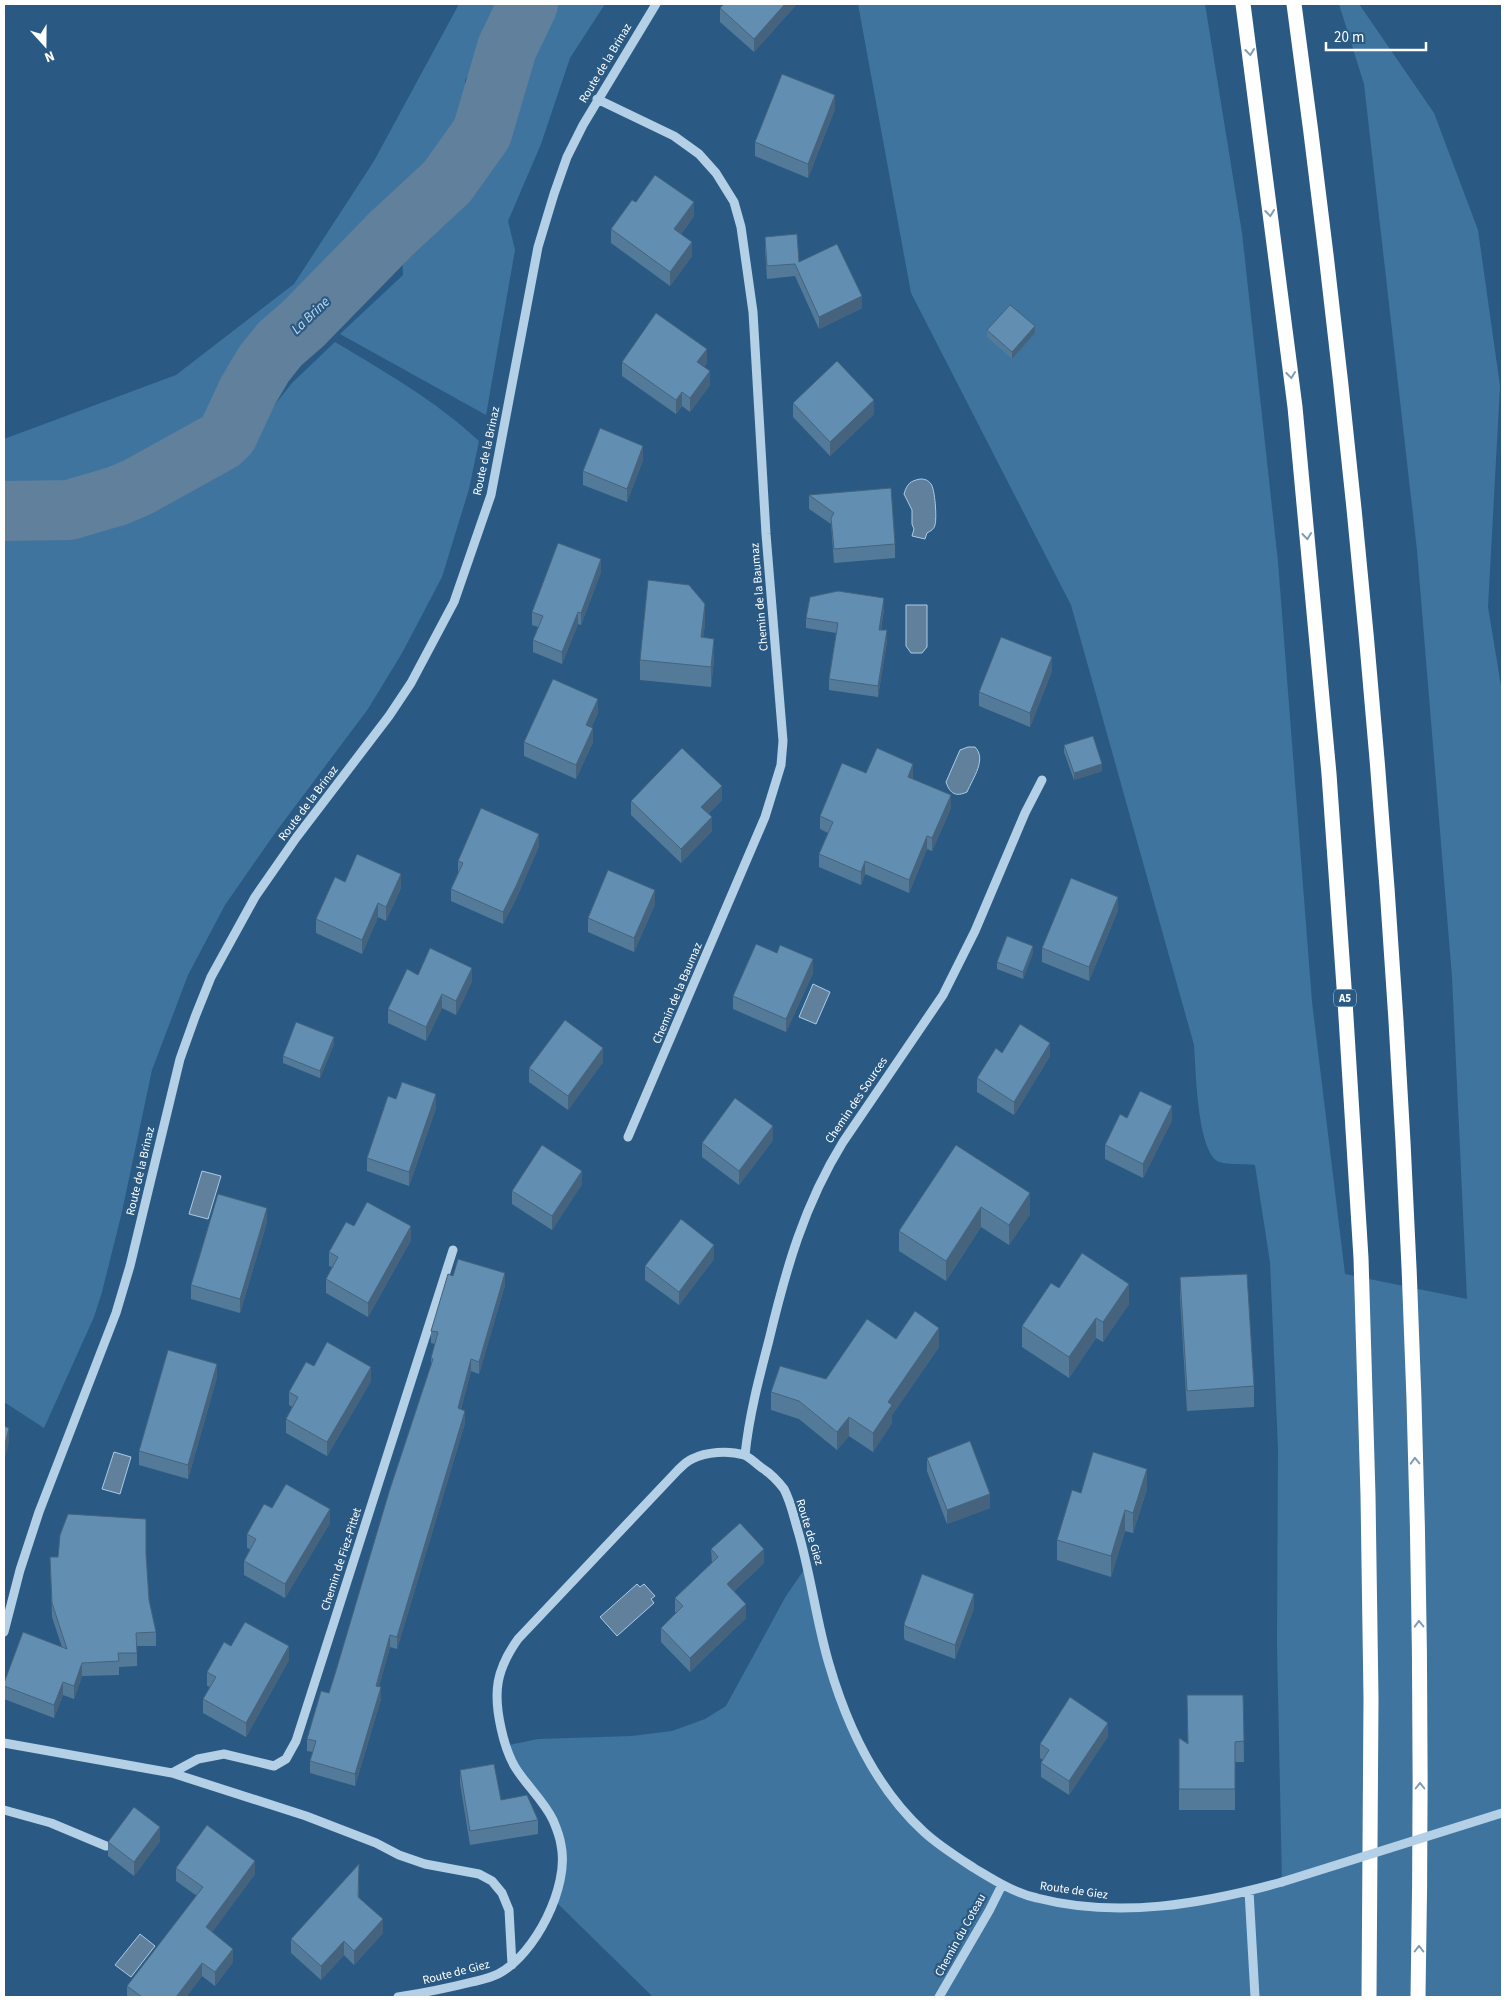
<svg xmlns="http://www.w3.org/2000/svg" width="1506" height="2001" viewBox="0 0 1506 2001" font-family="'Source Sans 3',sans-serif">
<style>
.green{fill:#3f749f}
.water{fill:#60809c;stroke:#a9cce6}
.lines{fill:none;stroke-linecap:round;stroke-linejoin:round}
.river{stroke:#60809c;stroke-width:60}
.minor{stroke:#b4d0e6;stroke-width:9}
.highway{stroke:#fff;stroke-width:15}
.minor-bridge{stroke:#b4d0e6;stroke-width:9}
.wall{fill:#547a99}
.shaded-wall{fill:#45637d}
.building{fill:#628eb2;stroke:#45637d}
.oneway{stroke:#7f9cb5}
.labels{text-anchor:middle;stroke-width:4.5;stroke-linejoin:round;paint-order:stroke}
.shield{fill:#2a5a83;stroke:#bfceda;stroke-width:1}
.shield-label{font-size:11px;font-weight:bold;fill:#fff}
.street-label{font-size:12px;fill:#fff;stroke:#2a5a83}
.water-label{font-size:14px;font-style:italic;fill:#bfd9ee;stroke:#2a5a83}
</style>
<rect width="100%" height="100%" fill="#2a5a83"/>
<path class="green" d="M459,4H514L465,80L467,117L430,179L354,256L304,300L266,339L242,382L233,402L204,443L120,488L61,502L4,498V439L176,375L294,284L374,161Z
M542,4H605L570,58L541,144L508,221L515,250L486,415L340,334L403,275L402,249L446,207L492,127L528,27Z
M858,4H1205L1242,233L1278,562L1312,1002L1345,1274L1467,1299L1452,977L1417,550L1364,84L1339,4H1359L1434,113L1478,230L1500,386L1488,607L1502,692V1997H653L554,1900L562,1861L552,1818L505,1746L538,1739L632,1736L672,1731L705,1719L726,1706L786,1596L808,1564L819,1624L855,1736L899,1804L967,1863L1036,1898L1148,1908L1282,1882L1277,1645L1278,1448L1270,1262L1255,1165C1246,1164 1224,1165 1217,1161C1197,1147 1196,1070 1194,1045L1071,605L911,293Z
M335,342C385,372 436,401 479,441L469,489L442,577L402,653L368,709L275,833L225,905L188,975L152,1070L121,1216L102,1292L94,1317L44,1428L4,1402V519L55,523L86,519L148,496L218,466L257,427L292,383Z"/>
<path class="water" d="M920,479C925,479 928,480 931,484C935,489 937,518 935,525C934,529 931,531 927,533L925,539L912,536L914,529L912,524V510L904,494C907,484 910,481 920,479Z
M906,605H927V647L922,653H911L906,646Z
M968,747H975C987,759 973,778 967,792C956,797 950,794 946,782L960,750Z
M813,984L830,992L816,1024L799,1017Z
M202,1171L221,1176L208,1219L189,1214Z
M114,1452L131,1457L120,1494L102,1489Z
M637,1584L640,1587L644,1584L655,1596L651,1599L654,1603L617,1636L600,1617Z
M140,1934L155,1946L131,1977L115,1965Z"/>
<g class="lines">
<path class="river" d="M4,511L69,510L117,496L138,487L221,441L228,434L248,391L264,364L280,344L303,324L391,234L447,182L482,133L507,48L528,4"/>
<path class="minor" d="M597,99L674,136L699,154L716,173L734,202L741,227L753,312L766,534L783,741L781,765L765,817L628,1137
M745,1455C749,1416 759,1378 769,1340C786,1269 804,1205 843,1142L943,995L975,931L1025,813L1042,780
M4,1632L20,1570L39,1512L116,1313L130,1266L180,1059L195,1017L211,977L255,897L296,838L389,716L411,683L454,602L491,495L538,247L554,194L567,157L583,125L656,4
M4,1743L172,1773L306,1816L376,1843L399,1855L425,1864L479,1874L492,1881L502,1893L509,1910L512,1965
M172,1773L198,1759L224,1754L274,1766L286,1759L296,1741L453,1250
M4,1810L51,1823L106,1846
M1249,1891L1255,1997
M398,1997C423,1993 448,1988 472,1982C480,1980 490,1978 498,1974C535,1955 570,1886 561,1845C560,1837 556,1827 553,1820C544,1801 526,1785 515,1767C508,1755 504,1742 501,1728C493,1692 496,1670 518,1639L678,1470C682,1466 687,1461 692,1459C706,1452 728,1450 744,1455C750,1457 756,1464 762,1468C770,1473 778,1481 784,1489C791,1502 794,1518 798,1531C811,1575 816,1620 829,1664C847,1726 876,1788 924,1832C938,1845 957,1857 974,1868C994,1880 1014,1893 1037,1898C1118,1919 1203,1904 1282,1882
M939,1997L989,1911L1002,1885"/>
<path class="highway" d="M1243,4L1295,407L1329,774L1345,1001L1361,1258L1368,1495L1371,1698L1369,1997
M1294,4C1384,664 1431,1331 1418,1997"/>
<path class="minor-bridge" d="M1282,1882L1502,1813"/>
</g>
<path class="wall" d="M724,4H797L754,52L720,22V8Z
M835,109L808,178L755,156V142Z
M636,202L694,216L681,234L692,256L670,286L611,243V229Z
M765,237L799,262L862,308L819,329L795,276L767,279L765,249Z
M987,330L1035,333L1012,359L987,337Z
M622,362L707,363L704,367L710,385L690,412L682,406L676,414L622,376Z
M793,403L874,414L830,456L793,417Z
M643,460L627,502L583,485V471Z
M809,495L895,544V558L834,563L831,524L809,509Z
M601,572L581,625L578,624L562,664L533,652V640L538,627L532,625V612Z
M884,609L881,630L887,641L878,697L829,690V679L836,633L806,628V618Z
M705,624L703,637L714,659L711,687L640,680V660Z
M1052,671L1030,727L979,706V692Z
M598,713L591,728L593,742L576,779L524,756V742Z
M1064,745L1102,771L1074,780L1064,752Z
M866,773L913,777V779L951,808L932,851L927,849L909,893L865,874L861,885L819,867V854L828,833L820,829V816Z
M722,800L708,814L712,831L681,863L631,815V801Z
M539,846L516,899L503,924L451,901V889L458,873V861Z
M345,882L401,888L386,921L378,917L362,954L316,933V919Z
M655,904L634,952L588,932V918Z
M1118,910L1089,981L1042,962V948Z
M1033,953L1023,979L997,969V962Z
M813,973L786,1032L733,1009V996Z
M418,975L472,981L456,1015L442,1008L426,1041L388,1023V1009Z
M334,1044L320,1078L283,1063V1056Z
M1002,1053L1050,1056L1014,1115L977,1092V1078Z
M603,1062L568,1110L529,1082V1068Z
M396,1099L436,1108L409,1186L367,1171V1158Z
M1127,1118L1172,1120L1143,1178L1105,1159V1145Z
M773,1140L739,1185L702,1157V1143Z
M956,1145L1030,1214L1009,1245L981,1227L946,1281L899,1251V1231Z
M582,1184L552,1230L512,1204V1191Z
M267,1222L240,1313L191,1299V1285Z
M411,1240L368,1317L326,1293V1279L332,1267L329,1266V1252Z
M714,1259L679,1305L645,1280V1266Z
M453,1276L505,1285L479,1374L471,1371L461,1409L465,1423L397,1649L390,1647L379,1686L381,1699L355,1786L310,1773V1761L313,1752L307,1751V1739L329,1693L431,1366V1358L435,1344L431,1343V1331Z
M1180,1277L1254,1386V1407L1187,1411L1180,1298Z
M1059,1288L1129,1304L1103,1342L1096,1338L1069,1378L1022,1347V1326Z
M896,1339L939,1347L892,1415V1423L873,1452L849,1436L837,1450L799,1419L771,1410V1392L826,1379Z
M314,1366L371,1381L327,1456L286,1433V1419L292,1407L289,1405V1392Z
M217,1377L188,1479L139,1465V1451Z
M927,1458L990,1508L947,1524L927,1471Z
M1147,1489L1133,1533L1125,1531L1111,1577L1057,1560V1540L1081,1493Z
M272,1508L330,1523L285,1598L244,1575V1561L250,1549L247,1548V1534Z
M711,1549L764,1563L734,1591L746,1618L690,1672L661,1642V1628L676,1613L675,1612V1598L712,1563Z
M146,1556L149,1600L156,1632V1646H137V1666L119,1667V1675L82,1676L74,1699L63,1695L54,1718L4,1699V1683L62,1647L52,1617L50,1557Z
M974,1608L955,1659L905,1640L904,1638V1624Z
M231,1646L289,1660L246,1737L203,1713V1699L210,1687L207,1686V1672Z
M1243,1695L1244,1762H1235V1810H1179V1738L1188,1743Z
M1108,1736L1069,1795L1041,1777V1763L1043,1760L1040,1758V1744Z
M460,1770L501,1800L538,1820V1834L470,1845L460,1783Z
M160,1841L134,1876L108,1856V1842Z
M176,1868L255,1874L212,1932L233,1962L215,1986L202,1976L186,1997H127V1986L197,1896L176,1881Z
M359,1878V1897L383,1933L354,1965L344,1955L321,1980L291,1953V1939Z"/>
<path class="shaded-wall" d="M785,4H797L754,52V39Z
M835,95V109L808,178V164Z
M694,202V216L674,243V229Z
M692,242V256L670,286V272Z
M862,296V308L819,329V317Z
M1035,326V333L1012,359V352Z
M707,349V363L697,376V362Z
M710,371V385L690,412V398Z
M682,392V406L676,414V400Z
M874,400V414L830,456V442Z
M643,446V460L627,502V489Z
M601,559V572L581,625V613Z
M884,598V609L879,640V630Z
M705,604V624L701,657V637Z
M578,612V624L562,664V652Z
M887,630V641L878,697V686Z
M714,639V659L711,687V667Z
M1052,657V671L1030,727V713Z
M598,699V713L586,739V725Z
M593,728V742L576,779V765Z
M913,764V777L908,790V777Z
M1102,764V771L1074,780V773Z
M722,786V800L701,821V807Z
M951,795V808L932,851V838Z
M712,817V831L681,863V849Z
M539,834V846L516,899L503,924V912Z
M927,836V849L909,893V880Z
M865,861V874L861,885V872Z
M401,874V888L386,921V907Z
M655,890V904L634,952V938Z
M1118,897V910L1089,981V967Z
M378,903V917L362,954V940Z
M1033,946V953L1023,979V972Z
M813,959V973L786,1032V1019Z
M472,968V981L456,1015V1001Z
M442,994V1008L426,1041V1027Z
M334,1037V1044L320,1078V1071Z
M1050,1043V1056L1014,1115V1102Z
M603,1048V1062L568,1110V1096Z
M436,1094V1108L409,1186V1172Z
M1172,1106V1120L1143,1178V1164Z
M773,1126V1140L739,1185V1171Z
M582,1171V1184L552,1230V1216Z
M1030,1193V1214L1009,1245V1225Z
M981,1207V1227L946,1281V1261Z
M267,1208V1222L240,1313V1299Z
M411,1226V1240L368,1317V1303Z
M714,1245V1259L679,1305V1292Z
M505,1273V1285L479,1374V1362Z
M1129,1284V1304L1103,1342V1322Z
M1096,1318V1338L1069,1378V1357Z
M939,1328V1347L892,1415V1423L873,1452V1433L888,1402Z
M471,1359V1371L458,1420V1408Z
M217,1364V1377L188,1479V1465Z
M371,1367V1381L327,1456V1442Z
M465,1411V1423L397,1649V1637Z
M849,1417V1436L837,1450V1432Z
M9,1428V1442L4,1462V1448Z
M1147,1469V1489L1133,1533V1513Z
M990,1494V1508L947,1524V1510Z
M330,1509V1523L285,1598V1584Z
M1125,1510V1531L1111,1577V1556Z
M764,1549V1563L727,1597V1584Z
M974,1594V1608L955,1659V1645Z
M746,1604V1618L690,1672V1658Z
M390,1635V1647L376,1698V1686Z
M289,1646V1660L246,1737V1723Z
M82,1663V1676L74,1699V1686Z
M63,1682V1695L54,1718V1705Z
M381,1687V1699L355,1786V1774Z
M1108,1723V1736L1069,1795V1781Z
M160,1827V1841L134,1876V1862Z
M255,1861V1874L206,1941V1927Z
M383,1919V1933L354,1965V1951Z
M344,1941V1955L321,1980V1966Z
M233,1949V1962L215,1986V1972Z
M202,1963V1976L186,1997H176Z"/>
<path class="building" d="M724,4H785L754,39L720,8Z
M782,74L835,95L808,164L755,142Z
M655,175L694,202L674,229L692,242L670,272L611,229L632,200L636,202Z
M797,234L799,262L837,244L862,296L819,317L795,264L767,266L765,237Z
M1010,305L1035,326L1012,352L987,330Z
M656,313L707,349L697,362L710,371L690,398L682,392L676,400L622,362Z
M837,361L874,400L830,442L793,403Z
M600,428L643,446L627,489L583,471Z
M891,488L895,544L834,549L831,518L834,513L809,495Z
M558,543L601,559L581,613L578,612L562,652L533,640L543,616L532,612Z
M648,580L689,585L705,604L701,637L714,639L711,667L640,660Z
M838,591L884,598L879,630H887L878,686L829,679L838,623L806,618L810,597Z
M1001,637L1052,657L1030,713L979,692Z
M553,679L598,699L586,725L593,728L576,765L524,742Z
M1093,736L1102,764L1074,773L1064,745Z
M682,748L722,786L701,807L712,817L681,849L631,801Z
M877,748L913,764L908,777L951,795L932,838L927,836L909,880L865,861L861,872L819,854L833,822L820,816L842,763L866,773Z
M481,808L539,834L516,886L503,912L451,889L463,863L458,861Z
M357,854L401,874L386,907L378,903L362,940L316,919L335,877L345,882Z
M608,870L655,890L634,938L588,918Z
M1071,878L1118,897L1089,967L1042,948Z
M1007,936L1033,946L1023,972L997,962Z
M756,944L777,953L780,945L813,959L786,1019L733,996Z
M430,948L472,968L456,1001L442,994L426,1027L388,1009L407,969L418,975Z
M565,1020L603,1048L568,1096L529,1068Z
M296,1022L334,1037L320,1071L283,1056Z
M1020,1024L1050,1043L1014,1102L977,1078L996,1048L1002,1053Z
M402,1082L436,1094L409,1172L367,1158L388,1096L396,1099Z
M1140,1091L1172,1106L1143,1164L1105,1145L1120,1114L1127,1118Z
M735,1098L773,1126L739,1171L702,1143Z
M542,1145L582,1171L552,1216L512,1191Z
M956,1145L1030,1193L1009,1225L981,1207L946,1261L899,1231Z
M218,1194L267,1208L240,1299L191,1285Z
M367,1202L411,1226L368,1303L326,1279L338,1257L329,1252L346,1222L354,1226Z
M681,1219L714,1245L679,1292L645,1266Z
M1082,1253L1129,1284L1103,1322L1096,1318L1069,1357L1022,1326L1051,1283L1059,1288Z
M458,1259L505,1273L479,1362L471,1359L458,1408L465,1411L397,1637L390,1635L376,1686L381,1687L355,1774L310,1761L316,1741L307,1739L321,1691L329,1693L335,1674L389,1492L433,1359L431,1358L438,1332L431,1331L448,1274L453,1276Z
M1247,1274L1254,1386L1187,1391L1180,1277Z
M915,1311L939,1328L888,1402L892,1405L873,1433L849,1417L837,1432L799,1401L771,1392L780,1366L826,1379L867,1319L896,1339Z
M327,1342L371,1367L327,1442L286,1419L298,1397L289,1392L306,1362L314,1366Z
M168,1350L217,1364L188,1465L139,1451Z
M4,1426L9,1428L4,1448Z
M970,1441L990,1494L947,1510L927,1458Z
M1093,1452L1147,1469L1133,1513L1125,1510L1111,1556L1057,1540L1072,1490L1081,1493Z
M286,1484L330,1509L285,1584L244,1561L256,1539L247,1534L264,1504L272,1508Z
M68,1514L146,1519V1554L149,1600L156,1632L136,1633L137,1653H118L119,1661L82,1663L74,1686L63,1682L54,1705L4,1686V1683L23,1632L67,1649L52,1603L50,1557H58L60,1535Z
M740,1523L764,1549L727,1584L746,1604L690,1658L661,1628L683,1606L675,1598L718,1557L711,1549Z
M922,1574L974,1594L955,1645L905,1626L904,1624Z
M245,1622L289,1646L246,1723L203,1699L216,1677L207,1672L224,1642L231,1646Z
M1187,1695H1243L1244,1741L1235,1742V1789H1179V1738L1188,1744Z
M1070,1697L1108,1723L1069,1781L1041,1763L1049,1750L1040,1744Z
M494,1764L501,1800L527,1795L538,1820L470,1831L460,1770Z
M134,1807L160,1827L134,1862L108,1842Z
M207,1825L255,1861L206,1927L233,1949L215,1972L202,1963L176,1997H142L127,1986L203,1887L176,1868Z
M359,1864L358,1897L383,1919L354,1951L344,1941L321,1966L291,1939Z"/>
<defs><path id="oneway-chevron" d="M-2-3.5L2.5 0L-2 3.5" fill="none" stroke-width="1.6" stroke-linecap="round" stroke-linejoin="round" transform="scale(1.25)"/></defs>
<g class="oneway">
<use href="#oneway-chevron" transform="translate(1250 52) rotate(83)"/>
<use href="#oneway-chevron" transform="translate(1270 213) rotate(83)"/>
<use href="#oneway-chevron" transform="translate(1291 375) rotate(83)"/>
<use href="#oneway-chevron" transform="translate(1307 536) rotate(84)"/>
<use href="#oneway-chevron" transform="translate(1415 1461) rotate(-92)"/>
<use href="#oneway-chevron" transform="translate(1419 1624) rotate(-91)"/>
<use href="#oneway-chevron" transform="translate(1420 1786) rotate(-90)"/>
<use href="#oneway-chevron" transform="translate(1419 1949) rotate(-90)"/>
</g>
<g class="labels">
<rect class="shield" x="1334" y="989.5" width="22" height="17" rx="4"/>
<g class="shield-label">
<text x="1345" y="1002">A5</text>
</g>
<g class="street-label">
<text transform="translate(605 63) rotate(-59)" y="4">Route de la Brinaz</text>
<text transform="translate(486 451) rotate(-78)" y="4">Route de la Brinaz</text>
<text transform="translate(759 597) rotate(-95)" y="4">Chemin de la Baumaz</text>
<text transform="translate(308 803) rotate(-53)" y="4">Route de la Brinaz</text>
<text transform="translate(677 993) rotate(-67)" y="4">Chemin de la Baumaz</text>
<text transform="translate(856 1100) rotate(-56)" y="4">Chemin des Sources</text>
<text transform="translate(140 1171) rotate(-77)" y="4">Route de la Brinaz</text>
<text transform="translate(810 1532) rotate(73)" y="4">Route de Giez</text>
<text transform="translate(341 1559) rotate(-72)" y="4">Chemin de Fiez-Pittet</text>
<text transform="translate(1074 1890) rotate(8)" y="4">Route de Giez</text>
<text transform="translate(960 1935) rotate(-61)" y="4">Chemin du Coteau</text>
<text transform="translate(456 1972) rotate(-14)" y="4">Route de Giez</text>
</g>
<g class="water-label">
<text transform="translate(310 315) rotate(-44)" y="5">La Brine</text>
</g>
</g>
<rect width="1506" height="2001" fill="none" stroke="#ffffff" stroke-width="10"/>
<g transform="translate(45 45) rotate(159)" stroke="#2a5a83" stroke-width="4" paint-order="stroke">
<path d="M0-4L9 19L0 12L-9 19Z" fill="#ffffff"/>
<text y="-8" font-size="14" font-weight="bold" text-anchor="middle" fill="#ffffff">N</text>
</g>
<path d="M1326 42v8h100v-8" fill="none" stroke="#ffffff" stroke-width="2.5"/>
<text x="1334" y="42" font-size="15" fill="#ffffff" stroke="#2a5a83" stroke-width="4" paint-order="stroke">20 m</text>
</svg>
